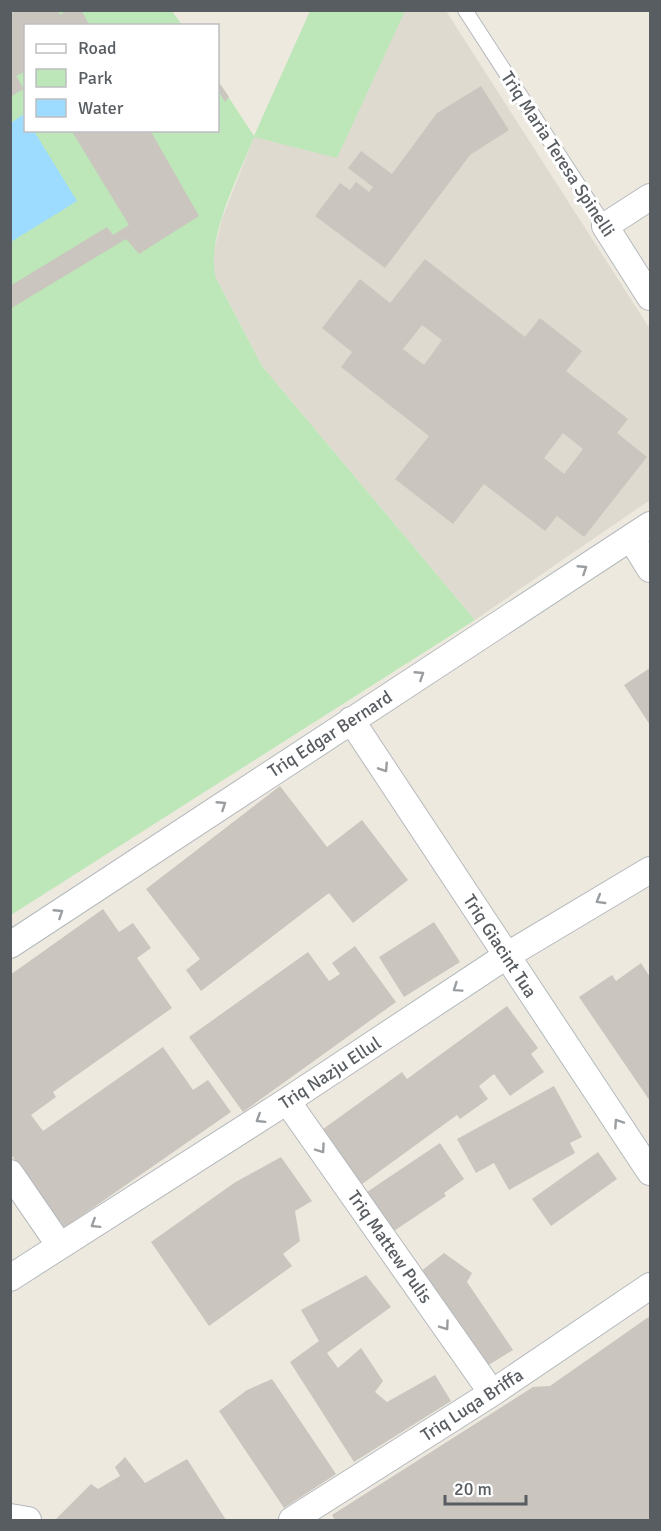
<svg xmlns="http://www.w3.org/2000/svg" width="661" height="1531" viewBox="0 0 661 1531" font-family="Signika,sans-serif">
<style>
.education{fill:#dfdad0}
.green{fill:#bde7b9}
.water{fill:#9ddcff}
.building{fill:#cac5be;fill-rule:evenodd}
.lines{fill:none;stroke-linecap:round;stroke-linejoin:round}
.lane-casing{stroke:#b5b9bd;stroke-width:16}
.street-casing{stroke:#b5b9bd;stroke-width:28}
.lane{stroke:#fff;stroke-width:14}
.street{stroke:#fff;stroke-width:26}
.oneway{stroke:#9b9ea1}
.labels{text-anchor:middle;stroke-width:6;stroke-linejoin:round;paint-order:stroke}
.street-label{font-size:18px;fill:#585d62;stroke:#fff}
</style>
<rect width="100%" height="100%" fill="#ede9df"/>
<path class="education" d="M310,11H446L650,329V500L475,620L262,366L216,278L211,263L222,219L254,137Z"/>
<path class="green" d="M11,11H172L182,25L26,26V130H218V81L254,136L310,11H405L337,158L254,137C239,175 205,240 216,278L262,366L475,620L11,915Z"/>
<path class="water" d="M24,114L26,130L34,131L77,201L11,242V123Z"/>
<path class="building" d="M17,10H58L60,15L67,10H81L90,26H26V71L16,76L24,89L10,97V15Z
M218,81L229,97L225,102L218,90Z
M481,86L509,130L470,155L385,268L315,216L340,183L350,190L356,182L369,192L373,187L348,168L361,151L392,174L437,113Z
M71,130H150L199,216L139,254L126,239L10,309V286L107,227L113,235L129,225Z
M425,259L525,337L540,318L582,351L566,371L628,419L617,433L647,457L584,537L557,516L545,531L484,484L453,524L395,479L429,436L341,367L352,352L322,328L360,279L390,303ZM422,325L442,340L424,365L403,349ZM563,433L583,449L564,474L544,458Z
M650,668V725L624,685Z
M280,786L327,847L362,820L408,880L353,923L329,893L201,991L186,970L200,959L146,889Z
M103,909L119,932L133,923L151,948L137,958L172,1008L53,1092L56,1097L31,1115L43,1131L163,1047L193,1090L208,1080L231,1112L64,1228L10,1153V975Z
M434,922L460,962L404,997L379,957Z
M355,946L396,1002L243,1112L189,1037L308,952L329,981L340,974L332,963Z
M641,963L650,977V1101L579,997L612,975L616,981Z
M507,1006L538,1048L531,1054L544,1072L510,1096L494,1074L479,1086L488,1099L460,1119L457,1115L358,1187L319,1132L402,1072L407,1079Z
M554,1086L582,1137L570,1143L575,1153L509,1190L494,1163L476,1173L457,1139Z
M440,1143L464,1179L444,1193L446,1196L388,1235L361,1196Z
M598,1152L617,1179L551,1226L532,1199Z
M281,1157L312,1201L295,1211L300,1241L283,1254L292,1266L209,1326L151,1242L234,1183Z
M444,1253L472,1273L467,1282L513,1350L487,1366L419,1273Z
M366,1275L391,1307L327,1353L338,1368L361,1348L383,1381L375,1392L387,1402L435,1375L451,1401L354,1462L290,1362L319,1341L301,1310Z
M650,1316V1520H335L332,1515L533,1387L550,1386Z
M272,1379L336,1474L284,1508L219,1411L247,1390Z
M125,1457L145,1483L187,1459L226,1520L56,1519L91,1484L98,1489L120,1476L115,1467Z"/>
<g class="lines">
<defs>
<path id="lane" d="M465,10L605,226"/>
<path id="street" d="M650,197L605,226L650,297
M631,538L650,569
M351,720L650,1172
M10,945L650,525
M287,1101L492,1393
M10,1173L60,1246
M10,1278L287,1101L506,956L650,870
M10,1517L28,1520
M292,1520L492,1393L650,1286"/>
</defs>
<use href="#lane" class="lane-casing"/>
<use href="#street" class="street-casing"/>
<use href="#lane" class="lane"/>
<use href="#street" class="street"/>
</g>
<defs><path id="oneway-chevron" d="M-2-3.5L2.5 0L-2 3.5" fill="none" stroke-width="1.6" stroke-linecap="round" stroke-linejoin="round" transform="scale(1.5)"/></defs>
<g class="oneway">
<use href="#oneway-chevron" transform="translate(583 569) rotate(-33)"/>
<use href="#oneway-chevron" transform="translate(420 675) rotate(-33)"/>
<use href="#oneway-chevron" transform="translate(384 768) rotate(57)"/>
<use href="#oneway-chevron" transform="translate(222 805) rotate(-33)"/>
<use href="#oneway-chevron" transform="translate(600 900) rotate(149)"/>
<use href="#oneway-chevron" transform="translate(59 913) rotate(-33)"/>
<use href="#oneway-chevron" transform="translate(457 988) rotate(146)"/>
<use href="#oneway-chevron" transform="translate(260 1119) rotate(148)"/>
<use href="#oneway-chevron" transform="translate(618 1123) rotate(-124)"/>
<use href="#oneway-chevron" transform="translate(321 1149) rotate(55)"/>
<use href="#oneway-chevron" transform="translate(95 1224) rotate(148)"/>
<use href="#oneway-chevron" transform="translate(445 1326) rotate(55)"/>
</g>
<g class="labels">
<g class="street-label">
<text transform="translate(558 154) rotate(57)" y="6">Triq Maria Teresa Spinelli</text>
<text transform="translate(330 734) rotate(-33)" y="6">Triq Edgar Bernard</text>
<text transform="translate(500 946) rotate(57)" y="6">Triq Giacint Tua</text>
<text transform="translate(330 1073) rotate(-33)" y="6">Triq Nazju Ellul</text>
<text transform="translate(390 1247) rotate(55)" y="6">Triq Mattew Pulis</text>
<text transform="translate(472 1405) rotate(-33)" y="6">Triq Luqa Briffa</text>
</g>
</g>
<rect width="661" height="1531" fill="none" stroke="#585d62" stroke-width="24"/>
<rect x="24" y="24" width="195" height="108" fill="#ffffff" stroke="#bcbec0" stroke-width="1.5"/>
<rect x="36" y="44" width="30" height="9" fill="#ffffff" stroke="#bcbec0" stroke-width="1.5"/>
<text x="78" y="54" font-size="18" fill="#585d62">Road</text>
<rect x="36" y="69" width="30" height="18" fill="#bde7b9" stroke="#bcbec0" stroke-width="1.5"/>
<text x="78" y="84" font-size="18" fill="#585d62">Park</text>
<rect x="36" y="99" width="30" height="18" fill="#9ddcff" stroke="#bcbec0" stroke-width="1.5"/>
<text x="78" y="114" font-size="18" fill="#585d62">Water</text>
<path d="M445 1495v9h81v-9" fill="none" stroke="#585d62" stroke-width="3"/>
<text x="454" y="1495" font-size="18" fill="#585d62" stroke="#ffffff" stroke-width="4.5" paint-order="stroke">20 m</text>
</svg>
